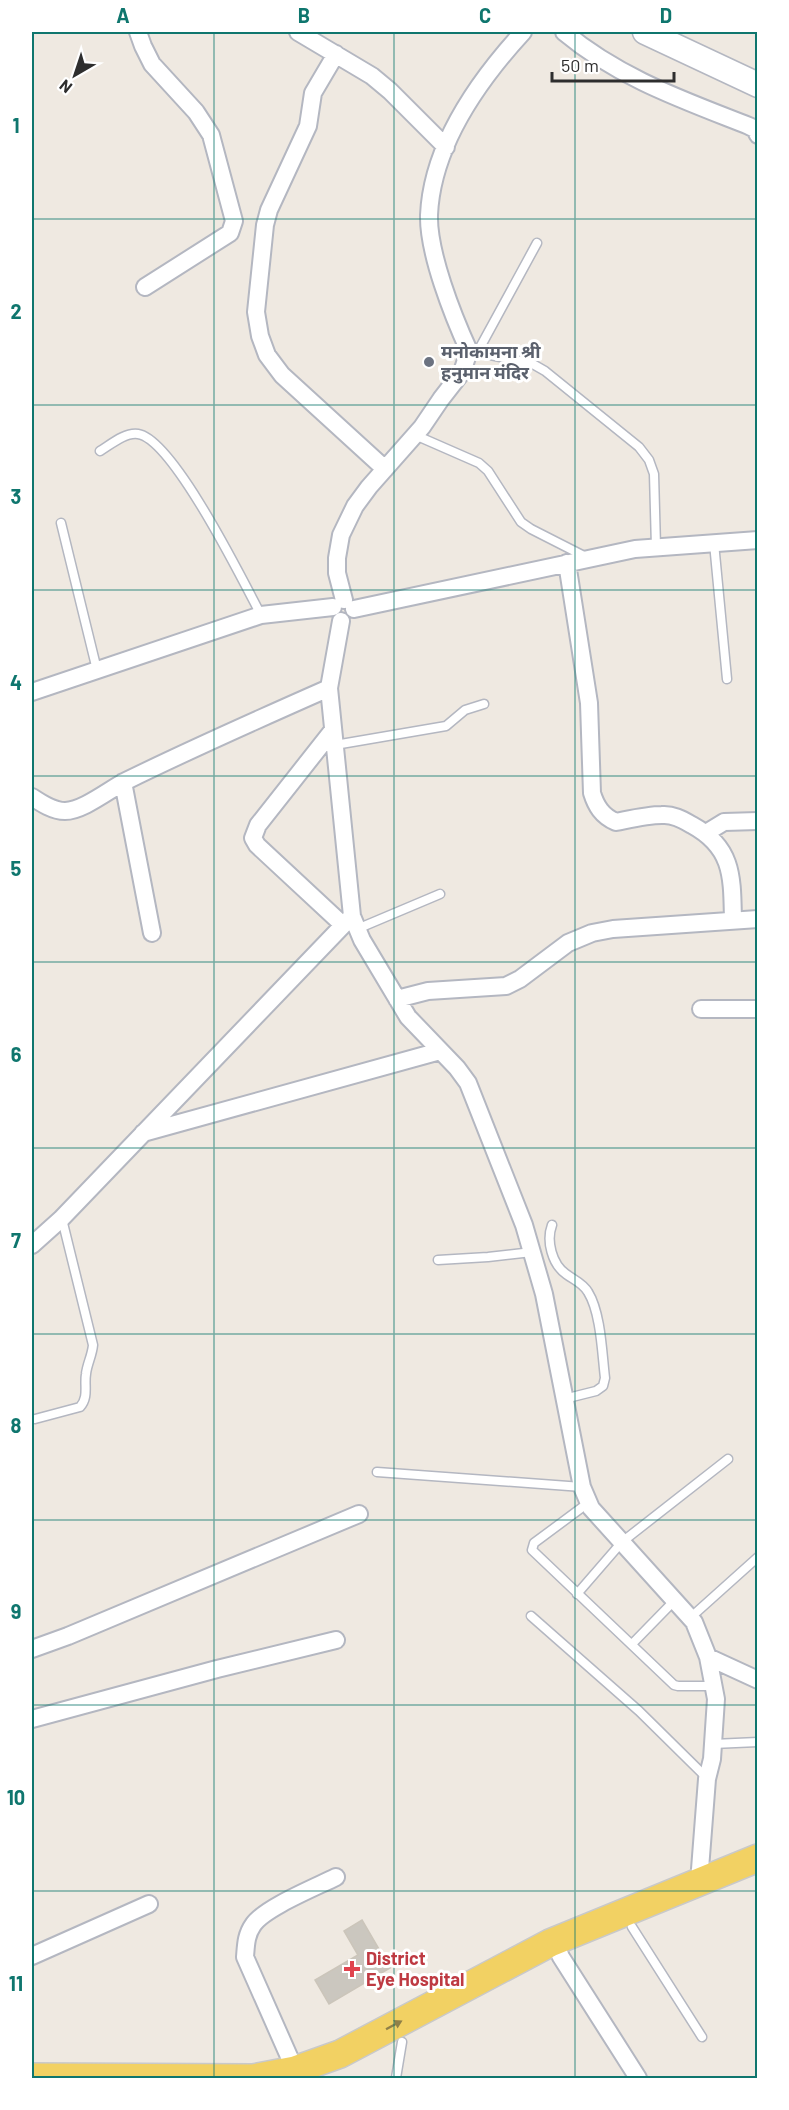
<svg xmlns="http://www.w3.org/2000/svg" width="789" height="2110" viewBox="0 0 789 2110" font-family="Barlow,'Noto Sans Devanagari',sans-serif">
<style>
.building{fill:#cbc7bf;stroke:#cbc5ba;stroke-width:1.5}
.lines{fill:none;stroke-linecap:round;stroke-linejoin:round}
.service-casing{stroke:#b4b7c1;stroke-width:11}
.minor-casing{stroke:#b4b7c1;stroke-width:20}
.secondary-casing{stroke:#b4b7c1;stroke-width:27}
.primary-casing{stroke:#c9c9c9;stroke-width:30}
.service{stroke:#fff;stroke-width:8}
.minor{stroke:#fff;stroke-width:16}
.secondary{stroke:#fff;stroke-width:24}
.primary{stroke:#f2d163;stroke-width:27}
.oneway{fill:#908048}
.grid{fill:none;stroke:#0f766e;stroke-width:1.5;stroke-opacity:0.55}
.worship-dot{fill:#6b7280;stroke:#fff;stroke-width:2}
.health-dot{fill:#e0444e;stroke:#fff;stroke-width:2}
.labels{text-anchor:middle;stroke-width:6;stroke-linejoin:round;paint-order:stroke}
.worship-label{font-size:18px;font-weight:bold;fill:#5b616d;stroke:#fff;text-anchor:start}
.health-label{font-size:18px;font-weight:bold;fill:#be3a42;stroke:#fff;text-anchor:start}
.neatline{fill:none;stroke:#0f766e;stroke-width:2}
.grid-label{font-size:20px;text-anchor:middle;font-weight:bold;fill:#0f766e}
</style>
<rect width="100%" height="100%" fill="#efe9e1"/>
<path class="building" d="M362,1920L390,1968L329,2004L315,1980L358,1955L344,1931Z"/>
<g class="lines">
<defs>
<path id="service" d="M469,351L531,363L545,371L639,447L649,460L654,474L656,547
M477,353L537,243
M415,435L479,463L488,471L521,522L531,529L586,557
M100,451C110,445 125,432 138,434C173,439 243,581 261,615
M61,523L97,670
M714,543L727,679
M335,745L446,726L465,710L484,704
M357,929L440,894
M552,1225C546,1241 552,1264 566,1274C574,1280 583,1283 588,1292C601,1313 602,1353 605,1378L603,1386L596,1391L564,1399
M438,1260L488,1257L532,1252
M35,1419L80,1407C89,1397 84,1385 86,1374C87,1364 92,1356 93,1345L62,1219
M377,1472L582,1487
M588,1503L534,1543L532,1550L674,1685L678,1686H713
M577,1594L622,1542L728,1459
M531,1616L639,1711L707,1778
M690,1618L758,1557
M632,1644L675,1600
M713,1744L758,1742
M632,1927L702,2037
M396,2078L402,2042"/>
<path id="minor" d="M138,32L143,46L152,64L196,112L211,135L234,221L230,233L145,287
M298,32L372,76L390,91L446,147
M564,32C619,78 683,100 749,126L755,129L758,135
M336,54L313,93L308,126L269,210L265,225L256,312L260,336L267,355L282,375L385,469
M567,563L589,703L592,793C596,806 602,816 616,822C631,819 647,815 662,815C673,814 683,820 692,825C734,848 732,878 733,921
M344,600L337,573V558L341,535L355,506L369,487L422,427L441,399L462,372L469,351C453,316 428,253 429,215C432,147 478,81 523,32
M354,609L635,549L758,540
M341,621L329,688L352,916L362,940L408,1017L457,1068L468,1083L524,1225L544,1294L582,1487L591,1508L694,1622L708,1657L716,1699L712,1759L707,1779L699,1882
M32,692L261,615L333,607
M333,730L258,825L253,838L257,845L343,925
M123,782L152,933
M32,797C41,803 53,811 65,811C83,811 110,789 126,781C193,748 261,718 329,688
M706,833L724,822L758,821
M397,999L428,991L506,986L520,979L568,943L592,933L613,929L758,919
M701,1009H758
M143,1133L440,1051
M32,1245L61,1219L352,916
M32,1649L68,1636L359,1514
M708,1657L758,1680
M32,1719L217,1669L336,1640
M554,1941L561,1957L638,2078
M32,1956L149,1904
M295,2070L245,1957C246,1945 246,1935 253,1925C264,1908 316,1887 336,1877"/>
<path id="secondary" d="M645,32L758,85"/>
<path id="primary" d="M32,2077L253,2078L295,2070L340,2054L550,1943L758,1858"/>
</defs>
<use href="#service" class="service-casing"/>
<use href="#minor" class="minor-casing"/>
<use href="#secondary" class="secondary-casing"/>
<use href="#primary" class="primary-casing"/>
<use href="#service" class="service"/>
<use href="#minor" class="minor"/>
<use href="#secondary" class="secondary"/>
<use href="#primary" class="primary"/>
</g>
<defs><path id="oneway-solid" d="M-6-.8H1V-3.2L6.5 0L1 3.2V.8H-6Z" transform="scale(1.5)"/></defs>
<use class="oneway" href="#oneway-solid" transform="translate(394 2025) rotate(-28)"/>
<path class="grid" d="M214,32V2078M394,32V2078M575,32V2078M32,219H758M32,405H758M32,590H758M32,776H758M32,962H758M32,1148H758M32,1334H758M32,1520H758M32,1705H758M32,1891H758"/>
<circle class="worship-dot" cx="429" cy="362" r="6"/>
<path class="health-dot" d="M349 1960h6v6h6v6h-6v6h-6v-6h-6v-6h6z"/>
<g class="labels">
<g class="worship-label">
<text x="441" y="358">मनोकामना श्री<tspan x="441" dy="21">हनुमान मंदिर</tspan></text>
</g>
<g class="health-label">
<text x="366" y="1965">District<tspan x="366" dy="21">Eye Hospital</tspan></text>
</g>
</g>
<rect width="789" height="2110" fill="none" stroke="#ffffff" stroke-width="66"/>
<g transform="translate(75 75) rotate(219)" stroke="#ffffff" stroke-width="4.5" paint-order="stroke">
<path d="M0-4.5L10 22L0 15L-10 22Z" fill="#2e2e2e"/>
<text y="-9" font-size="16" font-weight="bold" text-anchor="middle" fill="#2e2e2e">N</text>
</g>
<path d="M552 72v9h122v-9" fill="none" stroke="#2e2e2e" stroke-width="3"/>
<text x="561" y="72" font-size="18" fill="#2e2e2e" stroke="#ffffff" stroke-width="4.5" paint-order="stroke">50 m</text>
<rect x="33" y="33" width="723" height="2044" class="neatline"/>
<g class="grid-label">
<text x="123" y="23">A</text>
<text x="304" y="23">B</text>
<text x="485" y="23">C</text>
<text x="666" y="23">D</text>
<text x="16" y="133">1</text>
<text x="16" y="319">2</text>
<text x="16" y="504">3</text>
<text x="16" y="690">4</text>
<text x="16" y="876">5</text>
<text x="16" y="1062">6</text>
<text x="16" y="1248">7</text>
<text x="16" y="1433">8</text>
<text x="16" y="1619">9</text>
<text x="16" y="1805">10</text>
<text x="16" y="1991">11</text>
</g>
</svg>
